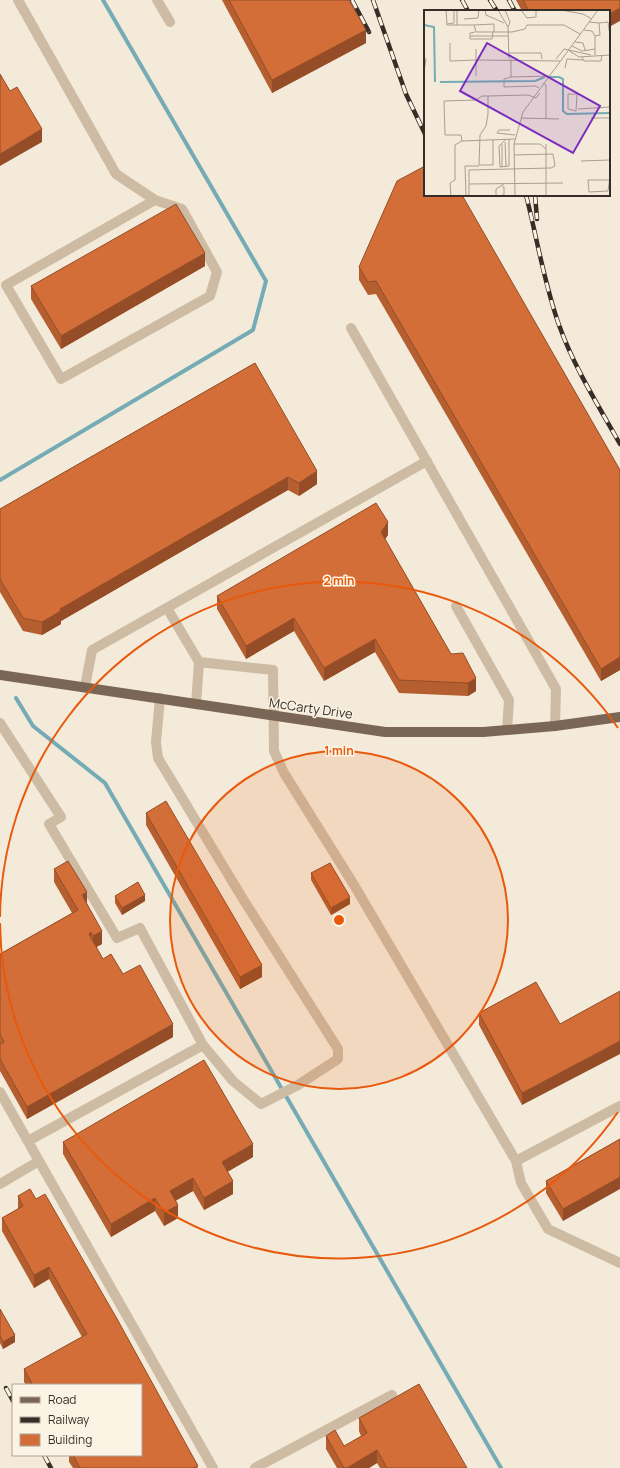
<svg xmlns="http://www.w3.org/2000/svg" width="620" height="1468" viewBox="0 0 620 1468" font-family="Manrope,sans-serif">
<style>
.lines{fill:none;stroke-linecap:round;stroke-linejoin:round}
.stream{stroke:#75abb4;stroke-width:4}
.minor{stroke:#cdbba3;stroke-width:10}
.major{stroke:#7b6655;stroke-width:10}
.rail-casing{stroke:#382d26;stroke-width:4.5}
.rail{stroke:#fbf4e5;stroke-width:3;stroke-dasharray:9;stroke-linecap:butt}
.wall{fill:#b55f30}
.shaded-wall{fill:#944d27}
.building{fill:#d36e38;stroke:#944d27}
.ring{fill:none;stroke:#e8590c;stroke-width:2}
.labels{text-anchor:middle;stroke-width:3;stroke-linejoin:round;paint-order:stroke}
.street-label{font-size:13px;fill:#382d26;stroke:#fbf4e5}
.inset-river{fill:none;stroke:#75abb4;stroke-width:2}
.inset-road{fill:none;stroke:#a99e91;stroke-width:1}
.view{fill:#7b2cbf;fill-opacity:0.15;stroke:#7b2cbf;stroke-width:2}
.inset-edge{fill:none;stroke:#382d26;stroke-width:2}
.centre{fill:#e8590c;stroke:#fbf4e5;stroke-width:2}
.ring-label{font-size:12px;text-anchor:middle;font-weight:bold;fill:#e8590c;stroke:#fbf4e5;stroke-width:3;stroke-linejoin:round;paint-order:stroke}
</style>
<rect width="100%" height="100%" fill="#f4ead9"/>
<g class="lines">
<path class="stream" d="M0,480L253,330L266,281L103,0
M16,698L33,726L105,783L501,1468"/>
<path class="minor" d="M18,0L116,174L155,200
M157,0L170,22
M155,200L182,209L217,272L210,296L61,379L6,285Z
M351,328L556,689L555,726
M456,606L509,700L507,730
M167,608L199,662L196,704
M199,662L273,670L274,751L284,773L354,885L516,1161
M85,687L92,650L427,461
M160,698L156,742L158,758L243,899L338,1049V1059L298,1085L261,1104L233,1081L203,1045
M0,723L61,817L49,824L117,938L140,928L203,1045L28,1141
M0,1092L213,1468
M620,1106L516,1161L521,1183L548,1229L620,1263
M0,1184L39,1161
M255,1468L392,1395"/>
<path class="major" d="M0,675L385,732H483L555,726L620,717"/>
<defs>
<path id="rail" d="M352,0L369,32
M373,0L406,94L425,134
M462,0L468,11
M490,0L497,11
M509,0L515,11
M526,195C537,238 544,283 559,325C574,367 598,405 620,444
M535,195L537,219
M6,1388L13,1401
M44,1455L51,1468"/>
</defs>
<use href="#rail" class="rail-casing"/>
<use href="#rail" class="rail"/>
</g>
<path class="wall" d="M222,0H349L366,43L272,93Z
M516,0H620L609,11H522Z
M205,266L61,349L31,299V286Z
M359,267L620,470V670L601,681L376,294L368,295L359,280Z
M255,363L317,484L299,496L288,490L61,621V624L42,635L23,631L0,592V509Z
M388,535L385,539L451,654L476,691L468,696L399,693L375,652L324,681L294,631L246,659L217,609V596Z
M146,813L262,977L240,989L146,825Z
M54,869L87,904L102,944L96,947L103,959L123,974L173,1037L27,1119L0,1071V954L72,913L54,882Z
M311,873L350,904L331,915L311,880Z
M115,896L145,901L122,915L115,903Z
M536,982L522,1105L479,1025V1013Z
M620,1139L563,1221L546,1193V1181Z
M63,1142L253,1157L227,1172L233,1194L204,1210L193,1191L176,1200L178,1218L164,1226L155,1211L111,1237L63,1154Z
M18,1196L36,1199L198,1468H73L69,1462V1455H141V1385H26L24,1382V1369L82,1337L49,1279L34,1288L2,1231V1218L18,1209Z
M0,1309L15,1342L3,1349L0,1343Z
M359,1418L467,1468H380L377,1463L369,1468H337L326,1449V1436L344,1446L361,1436L359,1431Z"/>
<path class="shaded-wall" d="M620,8V21L609,27V14Z
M366,30V43L272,93V80Z
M42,129V142L0,166V154Z
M205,253V266L61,349V336Z
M317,471V484L299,496V483Z
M288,477V490L61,621V624L42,635V622L60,609Z
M388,522V535L381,545V532Z
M294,618V631L246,659V646Z
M375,639V652L324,681V668Z
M620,657V670L601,681V669Z
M476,678V691L468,696V683Z
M87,892V904L82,895Z
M145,895V901L122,915V908Z
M350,897V904L331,915V908Z
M102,931V944L93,949V936Z
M91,932V945L89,934Z
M262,965V977L240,989V977Z
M173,1024V1037L27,1119V1107Z
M620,1041V1054L522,1105V1093Z
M253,1144V1157L222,1175V1162Z
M620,1177V1189L563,1221V1209Z
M193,1178V1191L170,1204V1191Z
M233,1181V1194L204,1210V1198Z
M155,1198V1211L111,1237V1224Z
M178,1205V1218L164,1226V1213Z
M49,1267V1279L34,1288V1275Z
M15,1335V1342L3,1349V1342Z
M377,1450V1463L369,1468H347Z"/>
<path class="building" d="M229,0H349L366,30L272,80Z
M523,0H620V8L609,14V11H529Z
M0,74L10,91L17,87L42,129L0,154Z
M425,166V195H462L620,470V657L601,669L376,281L368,282L359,267L397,181Z
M176,204L205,253L61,336L31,286Z
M255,363L317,471L299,483L288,477L60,609L61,611L42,622L23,618L0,579V509Z
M376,503L388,522L381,532L451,654L463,653L476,678L468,683L399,680L375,639L324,668L294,618L246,646L217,596Z
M166,801L262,965L240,977L146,813Z
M68,861L87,892L82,895L102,931L93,936L91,932L89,934L103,959L111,954L123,974L140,965L173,1024L27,1107L0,1059V1044L4,1042L0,1034V954L78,910L54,869Z
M330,863L350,897L331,908L311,873Z
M138,882L145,895L122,908L115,896Z
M536,982L560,1024L620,991V1041L522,1093L479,1013Z
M204,1060L253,1144L222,1162L233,1181L204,1198L193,1178L170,1191L178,1205L164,1213L155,1198L111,1224L63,1142Z
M620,1139V1177L563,1209L546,1181Z
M30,1189L36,1199L45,1194L116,1317L198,1466L194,1468H80L73,1455H141V1385H33L24,1369L87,1334L49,1267L34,1275L2,1218L23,1206L18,1196Z
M0,1309L15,1335L3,1342L0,1336Z
M419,1384L467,1468H387L377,1450L347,1468H344L326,1436L335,1430L344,1446L367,1433L359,1418Z"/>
<circle cx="339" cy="920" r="169" fill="#e8590c" fill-opacity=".12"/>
<g class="ring">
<circle cx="339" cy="920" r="169"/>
<path d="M618 1112A339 339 0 0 1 0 923M0 917A339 339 0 0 1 618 728"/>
</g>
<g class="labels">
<g class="street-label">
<text transform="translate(311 708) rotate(8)" y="5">McCarty Drive</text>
</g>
</g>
<g transform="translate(424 10)">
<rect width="186" height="186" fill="#f4ead9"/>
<path class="inset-river" d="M0,15L10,17L11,72M126,67H135L139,69V101L143,104L186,103M16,72L111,71L121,67"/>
<path class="inset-road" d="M22,0L23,15H33M33,0V15H50L52,22H88L101,19L103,15H140L156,24M61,0L62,5L80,13M74,0L84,17M81,0L86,12L84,17L85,49M97,0L103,8L112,7V0M137,0L159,4L168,9M40,9L54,8L55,0M165,12L175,13L176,25L171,26M175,13L184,12L186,26M23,14L30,13V0M50,15L70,14V22M160,20L168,21L171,26V45M51,22L46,23V29H68L69,22M46,26H84M151,32L159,33L161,40M26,33V51L52,50V66M148,36L158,41L171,39M52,39V50L136,51M144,40L155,47L186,45M85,43H117L118,49M158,47L160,51H177L178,45M0,48L2,49L0,62M87,49V67L125,66M132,49L140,39L167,45M141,58L143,49L159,50M87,67L80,69V77L111,76L115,78M119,73L122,75V109M144,84H153L152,101L144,99ZM64,86L104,85L112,88L116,83M154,99L186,97M97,108L135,109M167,108H186M86,120H75L73,123L91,125M81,130L75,136L76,157L85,156V129M38,131L37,125H21L20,91L52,90L58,86H64V104L62,116L56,125L55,155H69V130M81,132L82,157M78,134V157M90,134H116L122,139M122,134V186M157,151L186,150M185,170H164L165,182L184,181L186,167M45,174L139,173M78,177H80V185L72,186V179L80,174M27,186L26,173L31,170V135L38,131L91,129M42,186L41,156H55M45,186V160L127,158L131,156L129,144L90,145M91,186L90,134L99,102L174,0"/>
<path class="view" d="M63,33L176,96L149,143L36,81Z"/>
<rect width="186" height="186" class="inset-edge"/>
</g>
<circle cx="339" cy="920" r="6" class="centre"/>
<g class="ring-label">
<text x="339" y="585">2 min</text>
<text x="339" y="755">1 min</text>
</g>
<rect x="12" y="1384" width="130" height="72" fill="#fbf4e5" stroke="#ada499"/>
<rect x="20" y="1397" width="20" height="6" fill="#7b6655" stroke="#ada499"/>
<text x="48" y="1404" font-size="12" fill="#382d26">Road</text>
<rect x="20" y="1417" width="20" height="6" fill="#382d26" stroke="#ada499"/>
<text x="48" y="1424" font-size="12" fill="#382d26">Railway</text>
<rect x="20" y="1434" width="20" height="12" fill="#d36e38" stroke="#ada499"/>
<text x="48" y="1444" font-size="12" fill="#382d26">Building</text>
</svg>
